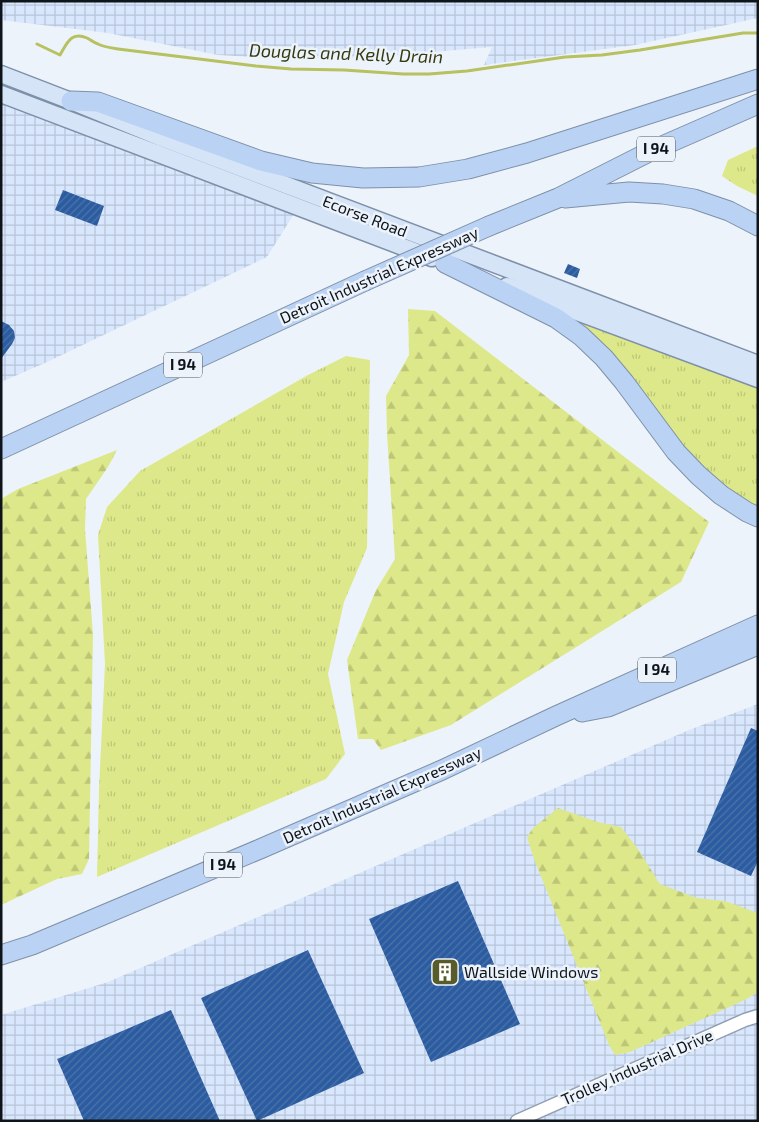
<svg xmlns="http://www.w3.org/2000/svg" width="759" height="1122" viewBox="0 0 759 1122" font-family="'Exo 2',sans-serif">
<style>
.industrial{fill:url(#industrial-grid)}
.grass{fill:url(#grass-tufts)}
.forest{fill:url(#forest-firs)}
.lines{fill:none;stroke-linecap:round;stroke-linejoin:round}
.stream{stroke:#b7c15f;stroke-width:3}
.building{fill:url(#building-hatch)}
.minor-casing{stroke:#919fb2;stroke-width:15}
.major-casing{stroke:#7e90a8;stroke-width:19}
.highway-casing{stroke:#7e90a8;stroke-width:21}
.minor{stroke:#fff;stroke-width:12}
.major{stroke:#d6e4f8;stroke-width:16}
.highway{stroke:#bad2f4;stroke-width:19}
.highway-bridge-casing{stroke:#7e90a8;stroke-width:21;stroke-linecap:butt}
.highway-bridge{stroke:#bad2f4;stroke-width:19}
.labels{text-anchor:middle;stroke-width:5;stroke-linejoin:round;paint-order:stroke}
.shield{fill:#edf3fb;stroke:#52575e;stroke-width:1}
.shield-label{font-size:15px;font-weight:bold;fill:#0f141b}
.street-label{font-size:16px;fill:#0f141b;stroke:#edf3fb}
.poi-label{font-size:16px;fill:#0f141b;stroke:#edf3fb;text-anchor:start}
.water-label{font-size:18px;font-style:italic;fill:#363a10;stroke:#edf3fb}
</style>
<defs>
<pattern id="industrial-grid" width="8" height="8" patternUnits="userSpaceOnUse" patternTransform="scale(1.25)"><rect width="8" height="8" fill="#d8e7fd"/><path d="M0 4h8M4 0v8" fill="none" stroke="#b8c5d8"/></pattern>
<pattern id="grass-tufts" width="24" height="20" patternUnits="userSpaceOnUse" patternTransform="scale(1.25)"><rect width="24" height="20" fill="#dde88a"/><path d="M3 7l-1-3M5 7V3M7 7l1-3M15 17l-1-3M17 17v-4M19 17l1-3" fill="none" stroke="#bcc676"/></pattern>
<pattern id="forest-firs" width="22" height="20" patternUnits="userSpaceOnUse" patternTransform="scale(1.25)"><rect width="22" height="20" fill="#dde88a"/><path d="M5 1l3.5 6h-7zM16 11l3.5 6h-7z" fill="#bcc676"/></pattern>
<pattern id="building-hatch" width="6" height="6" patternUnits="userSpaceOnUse" patternTransform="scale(1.25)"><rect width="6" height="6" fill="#2b5ca1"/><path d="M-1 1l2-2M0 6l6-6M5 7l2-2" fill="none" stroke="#4e73a8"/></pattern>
</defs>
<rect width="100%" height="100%" fill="#edf3fb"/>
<path class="industrial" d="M1,1H758V18L635,45L484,65L492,47L375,57L332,58L284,59L218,55L108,33L1,20Z
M1,102L176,165L294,214L267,257L45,363L1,382Z
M758,704V1121H1V1015L108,982L689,730Z"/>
<path class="grass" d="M758,146V196L737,186L722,176L728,160Z
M578,320L758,386V509L723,487L693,459L577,323Z
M346,356L370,360L367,548L344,602L328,674L345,754L326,779L97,877L99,789L105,664L98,535L107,507L140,471L308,375Z"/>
<path class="forest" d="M408,309L435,311L709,522L681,582L451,725L381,750L373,739H358L347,660L376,590L395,559L387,433L386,396L409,355Z
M117,450L108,467L86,499L85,529L93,635L89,859L82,874L57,879L1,905V499L18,489Z
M558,808L598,822L621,827L638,849L660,884L697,898L725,901L758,913V992L747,999L630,1052L615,1055L609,1045L534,859L527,837L533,828Z"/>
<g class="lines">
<path class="stream" d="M37,44L60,55C67,43 71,31 87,38C91,40 94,43 98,44C104,47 111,48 118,49L256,66L291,69L344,70L403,74H429L467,71L565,57L602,55L640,50L743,33H758"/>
</g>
<path class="building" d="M63,190L104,206L97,226L55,210Z
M568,264L580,269L577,278L564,273Z
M1,321L9,325L14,331L15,338L12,344L1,359Z
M751,728L758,731V861L751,876L697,852Z
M458,881L520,1024L431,1062L369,919Z
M308,950L364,1073L257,1121L201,998Z
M171,1010L220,1121H84L57,1059Z"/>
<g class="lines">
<defs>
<path id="minor" d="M517,1121L745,1020L758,1016"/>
<path id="major" d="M1,74L71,101L162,138L758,364
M1,94L432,258
M507,286L758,379"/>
<path id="highway" d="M71,101L98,102L261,161L312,173L363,178L419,177L468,169L527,153L758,79
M565,198L629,192L663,194L694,199L729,211L758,226
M489,226L558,198L653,150L758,104
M445,263L556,318L581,336L604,358L624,382L676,452L698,475L721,495L747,512L758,517
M1,449L365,281
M582,712L608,707L758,645
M1,955L32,945L260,849L442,770L556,716L758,625"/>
</defs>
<use href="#minor" class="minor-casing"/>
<use href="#major" class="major-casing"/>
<use href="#highway" class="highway-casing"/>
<use href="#minor" class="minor"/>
<use href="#major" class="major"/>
<use href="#highway" class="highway"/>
<defs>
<path id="highway-bridge" d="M365,281L489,226"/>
</defs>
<use href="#highway-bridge" class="highway-bridge-casing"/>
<use href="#highway-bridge" class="highway-bridge"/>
</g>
<defs>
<symbol id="building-square" viewBox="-11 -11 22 22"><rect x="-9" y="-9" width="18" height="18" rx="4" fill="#575c2a" stroke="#edf3fb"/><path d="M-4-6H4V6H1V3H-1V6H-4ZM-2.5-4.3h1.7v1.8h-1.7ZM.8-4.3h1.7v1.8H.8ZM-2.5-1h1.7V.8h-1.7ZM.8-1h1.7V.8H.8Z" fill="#fff"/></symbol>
</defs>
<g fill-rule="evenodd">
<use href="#building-square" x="429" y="956" width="32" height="32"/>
</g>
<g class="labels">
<g class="shield">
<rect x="637" y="136.5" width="38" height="25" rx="4"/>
<rect x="164" y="352.5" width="38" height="25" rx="4"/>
<rect x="638" y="657.5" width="38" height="25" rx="4"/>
<rect x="204" y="852.5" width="38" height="25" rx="4"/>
</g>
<g class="shield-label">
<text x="656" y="154">I 94</text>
<text x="183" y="370">I 94</text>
<text x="657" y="675">I 94</text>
<text x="223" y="870">I 94</text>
</g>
<g class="street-label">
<text transform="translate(365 216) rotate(21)" y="6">Ecorse Road</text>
<text transform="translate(379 275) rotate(-24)" y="6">Detroit Industrial Expressway</text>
<text transform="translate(382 795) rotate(-24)" y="6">Detroit Industrial Expressway</text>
<text transform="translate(637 1067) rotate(-24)" y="6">Trolley Industrial Drive</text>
</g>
<g class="poi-label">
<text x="464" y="978">Wallside Windows</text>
</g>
<g class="water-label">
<text transform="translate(346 54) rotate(2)" y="6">Douglas and Kelly Drain</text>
</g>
</g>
<rect width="759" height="1122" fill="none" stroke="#0f141b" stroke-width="5"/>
</svg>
